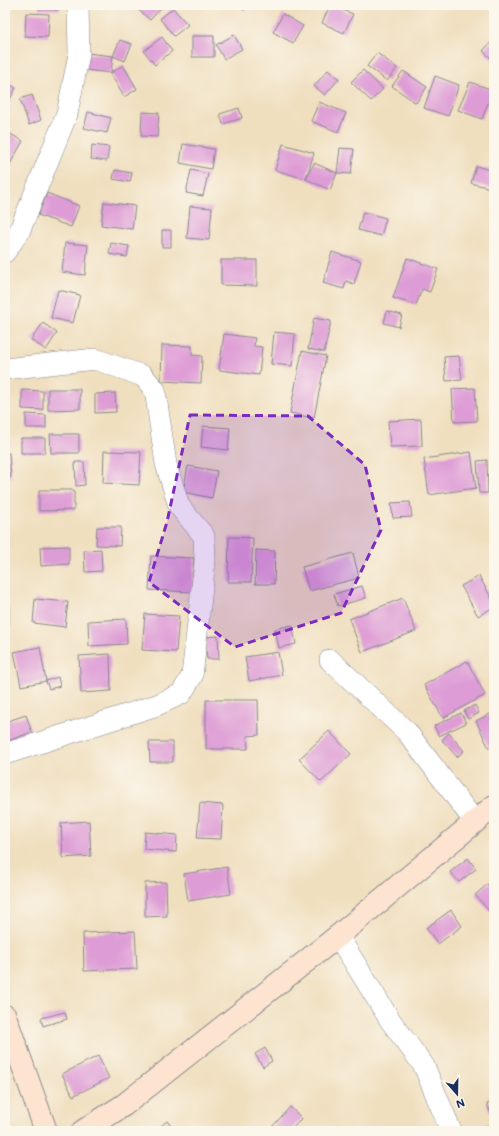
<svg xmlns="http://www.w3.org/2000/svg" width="499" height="1136" viewBox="0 0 499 1136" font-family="Mali,sans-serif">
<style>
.building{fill:#de9cd6}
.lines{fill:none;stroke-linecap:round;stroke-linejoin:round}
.street-casing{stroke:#86878e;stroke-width:22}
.secondary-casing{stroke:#86878e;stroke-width:24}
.street{stroke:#fff;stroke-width:21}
.secondary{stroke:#fde4d0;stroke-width:22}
.marked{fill:#7b2cbf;fill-opacity:0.2;stroke:#7b2cbf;stroke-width:3;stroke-dasharray:8 5;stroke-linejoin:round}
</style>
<rect width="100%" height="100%" fill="#fbf7ec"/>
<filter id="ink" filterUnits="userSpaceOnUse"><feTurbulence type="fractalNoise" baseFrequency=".025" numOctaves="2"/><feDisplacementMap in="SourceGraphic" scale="8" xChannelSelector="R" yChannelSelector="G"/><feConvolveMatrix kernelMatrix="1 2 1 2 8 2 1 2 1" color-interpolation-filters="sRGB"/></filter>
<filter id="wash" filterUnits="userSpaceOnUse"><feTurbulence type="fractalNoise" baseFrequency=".012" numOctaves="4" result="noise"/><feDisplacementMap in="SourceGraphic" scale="16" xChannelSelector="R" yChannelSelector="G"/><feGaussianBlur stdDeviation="0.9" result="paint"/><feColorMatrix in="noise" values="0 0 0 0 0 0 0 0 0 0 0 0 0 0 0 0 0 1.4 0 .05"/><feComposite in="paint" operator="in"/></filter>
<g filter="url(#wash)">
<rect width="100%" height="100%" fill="#f0dfbf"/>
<g id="blocks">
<path class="building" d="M39,5H59V10L39,9Z
M133,5H164L150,20Z
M239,5H249L244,10Z
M330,5L353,14L344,33L322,23Z
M173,8L188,25L174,36L160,19Z
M26,13L49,14L48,37L25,36Z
M283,14L303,26L293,43L273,32Z
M234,35L242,49L224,59L216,45Z
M192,36H214V57H192Z
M162,37L172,51L155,65L144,51Z
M120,40L132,44L125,61L113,56Z
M492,41L494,43V61L483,51Z
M87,53L113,56L111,73L123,65L137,89L124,97L110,73H111L85,70Z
M377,53L397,68L387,81L367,66Z
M328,70L339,79L325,95L314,86Z
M363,70L383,89L371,101L351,82Z
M403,71L427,87L416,103L392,86Z
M435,76L459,85L448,116L424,108Z
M6,82L16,88L8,103L5,102Z
M470,82L493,90L482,119L458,110Z
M32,95L41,120L29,125L20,99Z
M319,102L346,113L338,132L311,121Z
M239,108L242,118L223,124L220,114Z
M88,112L111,118L107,133L84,128Z
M142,112L159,113L157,137L141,136Z
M5,131L23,141L10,164L5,161Z
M183,144L214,149L211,169L180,163Z
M283,144L314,153L306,179L275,170Z
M92,145L109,147L107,161L91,159Z
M340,148L354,149L351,174L337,173Z
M314,163L337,173L330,190L306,179Z
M476,166L494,171V189L471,183Z
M115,170L132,173L130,182L113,179Z
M191,170L208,174L203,196L186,193Z
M47,193L79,206L71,227L38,215Z
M104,202L135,206L132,229L101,225Z
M190,206L212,208L209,240L187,238Z
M363,212L386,218L381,236L358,230Z
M162,230H171V247H162Z
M65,243L88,245L85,275L62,272Z
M111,243L129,246L127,257L109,254Z
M332,252L361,261L354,284L346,281L344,289L323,283Z
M407,258L438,269L430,292L422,289L416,305L393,298Z
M221,260H257V286L221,285Z
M58,290L80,295L73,323L51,318Z
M387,311L402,315L399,327L384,323Z
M314,318L331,321L324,352L308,349Z
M43,323L57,333L46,350L31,340Z
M274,332L295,334L292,366L271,364Z
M224,334L255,338L254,346L262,347L259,375L219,370Z
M162,345L192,346V355L202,356L201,383L161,381Z
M302,351L326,356L314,418L290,413Z
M459,356L462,380L446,381L444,357Z
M475,388L477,421L454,422L452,389Z
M48,389H80V409L48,410Z
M22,390L43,391V410L22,409Z
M115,393L116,412L95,413V394Z
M26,414L46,415V428H26Z
M421,419L422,446L390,447L388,421Z
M203,426L230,428L228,450L201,447Z
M50,434H79V453H51Z
M21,438H45V453H21Z
M104,451L141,452L139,485L103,483Z
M471,452L476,488L429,495L424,459Z
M5,453H9L11,477L5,478Z
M487,460L488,493H479L477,461Z
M75,462H84L85,485L76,486Z
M188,466L217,471L212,498L183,492Z
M39,490H74V510L39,511Z
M410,502L412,517L393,518L391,503Z
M97,527H121L120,546L96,545Z
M229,537L253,538L251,582H228Z
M69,546V564L41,566L40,547Z
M101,549L102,571L85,572L84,550Z
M256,550L275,551L274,584H255Z
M353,553L359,578L309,591L302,567Z
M151,556L194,558L192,592L149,590Z
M479,576L494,603V607L478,616L461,586Z
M362,586L366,598L338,606L334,594Z
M403,598L416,631L362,652L349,619Z
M35,599L68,602L65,627L33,623Z
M5,607H9V625H5Z
M145,614L179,616L176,652L142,650Z
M126,619L127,644L89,646L88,621Z
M292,625L296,644L279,648L275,629Z
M218,636L219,659H207L205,637Z
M40,647L46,681L21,686L14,652Z
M278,652L282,675L249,681L245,657Z
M110,654L111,691L81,693L79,656Z
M467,661L485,695L443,718L424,685Z
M58,677L60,686L49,689L46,681Z
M206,700H258L259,735L247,736L248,749H206Z
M475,705L479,713L468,719L464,711Z
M494,712V746L489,748L476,721Z
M461,713L466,723L439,736L434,726Z
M26,715L32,732L5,742V722Z
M329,731L351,754L321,782L299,759Z
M449,733L464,751L457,757L442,740Z
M149,742H173V762H150Z
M200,803L223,805L221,839L197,838Z
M89,821L91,856L63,858L61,823Z
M145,832L177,835L176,852L144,849Z
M468,858L476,869L459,882L450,872Z
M227,867L231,894L188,901L184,874Z
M494,879V908L490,912L475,895Z
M166,882L167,916L145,917V883Z
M451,910L462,926L438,944L426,928Z
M135,931L137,969L84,971L83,933Z
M65,1012L67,1019L43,1026L41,1018Z
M265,1048L272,1061L263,1067L255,1054Z
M98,1056L109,1078L73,1096L62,1074Z
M494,1101V1121L487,1104Z
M290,1107L302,1118L290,1131H276L272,1127Z
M167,1121L175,1131H155Z
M494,1123V1131H478V1129Z"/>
</g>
</g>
<g filter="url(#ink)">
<use href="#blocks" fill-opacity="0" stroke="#86878e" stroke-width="1"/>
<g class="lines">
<defs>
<path id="street" d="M5,252L19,232L67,114L79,54L78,5
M5,369L95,359L143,376L155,390L166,464L179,506L204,536L205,561L192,676L181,694L157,705L5,754
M330,660L407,732L475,822
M338,936L390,1020L424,1066L451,1131"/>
<path id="secondary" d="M5,1016L46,1131
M83,1131L124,1105L338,936L494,806"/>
</defs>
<use href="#street" class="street-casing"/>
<use href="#secondary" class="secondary-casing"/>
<use href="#street" class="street"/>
<use href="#secondary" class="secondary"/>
</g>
</g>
<path class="marked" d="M190,415L308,416L365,465L381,530L341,613L235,647L149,582L167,522Z"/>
<rect width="499" height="1136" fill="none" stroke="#fbf7ec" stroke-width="20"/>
<g transform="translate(457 1094) rotate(160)" stroke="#fbf7ec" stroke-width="3" paint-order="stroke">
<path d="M0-3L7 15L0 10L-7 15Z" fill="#1b2f5e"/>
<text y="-6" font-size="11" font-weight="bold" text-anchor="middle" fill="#1b2f5e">N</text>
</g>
</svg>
